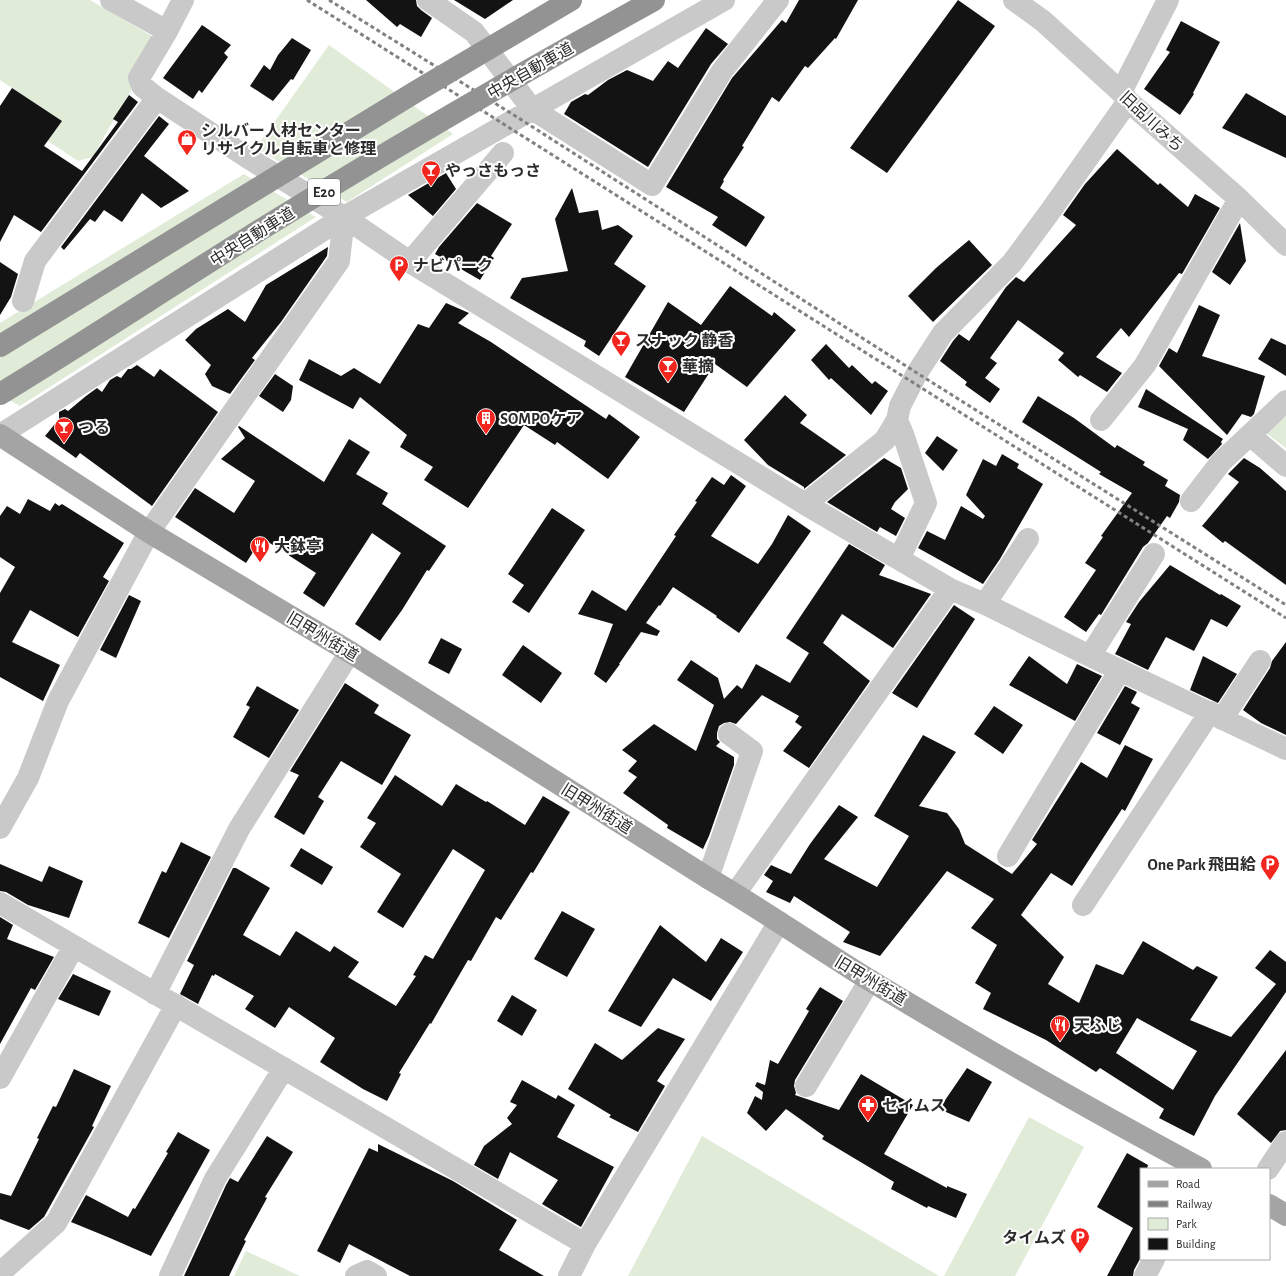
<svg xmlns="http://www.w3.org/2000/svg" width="1286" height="1276" viewBox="0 0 1286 1276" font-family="'Alegreya Sans','Noto Sans JP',sans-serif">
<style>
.green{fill:#e0ebd8}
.building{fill:#131313;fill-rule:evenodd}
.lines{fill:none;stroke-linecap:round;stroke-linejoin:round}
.minor{stroke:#c9c9c9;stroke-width:22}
.major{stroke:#a4a4a4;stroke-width:22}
.rail{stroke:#818181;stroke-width:3;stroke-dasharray:4 3;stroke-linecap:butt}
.highway-bridge{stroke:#939393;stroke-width:22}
.labels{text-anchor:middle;stroke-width:4;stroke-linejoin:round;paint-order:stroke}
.shield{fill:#fff;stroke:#6b6b6b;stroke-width:1}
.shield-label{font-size:15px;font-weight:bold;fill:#2c2c2c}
.street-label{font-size:16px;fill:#2c2c2c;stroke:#fff}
.poi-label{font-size:16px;font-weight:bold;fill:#2c2c2c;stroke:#fff;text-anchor:start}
</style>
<rect width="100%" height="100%" fill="#fff"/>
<path class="green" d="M0,0H90L160,41C138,80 114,117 93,157L78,161L48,141L61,121L0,80Z
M329,45L453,134L347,202L256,148Z
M244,174L316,217L20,406L0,395V323Z
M1286,416V448L1266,433Z
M1029,1117L1084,1147L1015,1276H944Z
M702,1136L939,1276H628Z
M246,1251L300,1276H234Z"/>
<path class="building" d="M366,0H416L417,6L421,10L432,18L421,37L400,24L397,27Z
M454,0H513L485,19Z
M799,0H858L836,39L835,38L808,68L805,66L779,102L772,97L742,146L744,147L723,180L724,181L720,188L765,217L746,247L712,225L718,217L666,187L732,78L782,20L786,23Z
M958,0L995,26L887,173L850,148Z
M1181,21L1220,42L1193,93L1194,94L1180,115L1144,89L1170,52L1166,50Z
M202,25L231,45L224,53L228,57L202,93L199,90L193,99L163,78Z
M706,28L728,44L711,64L648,167L564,114L571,102L585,94L588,95L608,80L627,70L653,81L668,61L678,68Z
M292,38L311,50L293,80L291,79L273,101L250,86L264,65L270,70L278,55Z
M12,88L62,121L44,146L82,171L118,122L113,119L129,95L138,102L41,232L14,215L0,242V106Z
M1246,93L1286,116V158L1222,128Z
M159,116L169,124L144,156L189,191L161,208L142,193L122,222L104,210L95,222L90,219L64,250L61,247Z
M1117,149L1158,185L1160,183L1188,207L1195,194L1220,208L1182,274L1179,273L1129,337L1121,328L1096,357L1122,373L1107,392L1080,375L1078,377L1058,360L1064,353L1018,320L990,358L997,363L985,378L1000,389L990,403L965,385L967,382L940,361L953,341L959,334L969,341L1006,287L1016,277L1024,282L1076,225L1063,215L1085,184Z
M446,173L456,189L433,216L408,195Z
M572,188L579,213L598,210L602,230L618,225L633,236L614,264L646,286L599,356L584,346L586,341L510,298L522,278L568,271L555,219Z
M477,203L512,224L491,256L494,258L480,280L435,254L439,247Z
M1240,223L1246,261L1230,285L1212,272Z
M969,240L992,265L933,322L908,296L936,268Z
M328,247L327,256L281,322L252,358L255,360L230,394L212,386L205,374L211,365L185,340L196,329L228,309L245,322L266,285Z
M0,262L18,274L11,297L0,315Z
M730,286L772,316L774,312L796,330L747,387L715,364L684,412L625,377L668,302L701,325Z
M446,303L469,313L458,323L491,342L606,419L609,414L640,437L608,479L557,442L555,445L524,425L468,508L424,480L433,467L400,447L407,435L360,397L353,409L299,380L309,359L341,376L354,368L380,384L418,324L429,328Z
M1199,305L1220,315L1202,356L1265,376L1254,414L1251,417L1242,414L1227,435L1159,366L1169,348L1177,353Z
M1271,338L1286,345V376L1258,359Z
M826,344L849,368L852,365L872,384L875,381L888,391L871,415L831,378L829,380L811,360Z
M137,365L154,377L160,369L218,412L152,506L80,453L76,458L45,436L59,419V412L65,409L68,411L86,396L97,388L102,392L110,380L117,376L121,378L128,369H131Z
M275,374L293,386L291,400L283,412L259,396Z
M1146,389L1223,439L1221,442L1222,444L1208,459L1183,440L1188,429L1138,407Z
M785,395L807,415L800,423L846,455L804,489V487L768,465L744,440Z
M1038,396L1074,418L1115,448L1117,445L1145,462L1143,465L1168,480L1165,486L1180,495L1179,502L1170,518L1167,516L1148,543L1143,547L1101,615L1099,614L1086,632L1064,617L1096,570L1085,563L1103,537L1101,536L1132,493L1099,474L1101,472L1022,422Z
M239,426L324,482L349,439L370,452L356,474L388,493L382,504L446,546L429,571L427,570L402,610L380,641L355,624L401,553L372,533L324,607L303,593L316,573L262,538L246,563L175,517L195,488L234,513L255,481L221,459L245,438L238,427Z
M937,436L958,450L943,471L925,453Z
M1002,454L1019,464L1017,468L1043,484L1000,559L983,584L918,548L927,531L945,540L961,506L983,519L985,516L966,495L983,459L996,466Z
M884,458L901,468L908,489L895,502L891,509L905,518L896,536L880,527L877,532L827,502Z
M1244,458L1260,468L1286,491V585L1225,541L1223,543L1202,526L1239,482L1228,474Z
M731,475L746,486L711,536L758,564L772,544L788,515L811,531L739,633L716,617L717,616L673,587L660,606L659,605L646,623L660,631L657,636L641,632L619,664H620L606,683L594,674L613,624L578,614L592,590L626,611L676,536L674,535L697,502L695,501L712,477L724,485Z
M28,499L50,511L55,503L59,506L62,504L124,543L103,577L109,581L78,637L30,610L12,642L60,665L43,701L0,677V593L15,567L0,557V516L7,506L20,514Z
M552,508L585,530L529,613L512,602L524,585L508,574Z
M849,544L885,565L879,575L931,594L893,648L842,614L823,643L870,681L809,768L783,751L802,727L795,722L799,716L762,695L736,724L730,722L724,723L719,726L717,733V739L720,742L716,746L734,757V765L709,836L703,849L667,828L668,825L623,793L637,777L628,771L637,761L622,750L654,724L696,751L714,705L677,680L691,660L718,678L724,699L737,685L742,689L756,664L790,683L809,653L786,638Z
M1170,565L1220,595L1221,594L1241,606L1227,627L1211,619L1194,651L1166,637L1148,670L1115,654L1131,624L1126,622L1139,602Z
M129,595L141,601L116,658L100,650Z
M954,605L975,619L917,708L892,693Z
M441,638L462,649L449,674L428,663Z
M1286,642V735L1261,723L1243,710L1270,668L1272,661Z
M523,645L562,673L541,703L502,675Z
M1029,656L1067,684L1077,664L1102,676L1075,721L1009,685Z
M1203,656L1237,674L1218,703L1190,690Z
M345,683L379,705L374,713L411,735L382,785L341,761L318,797L324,801L304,835L274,817L299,775L290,771Z
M257,686L299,710L269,758L233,737L250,707L246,705Z
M1125,686L1137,692L1131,703L1140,708L1120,745L1097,733Z
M994,706L1023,725L1003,754L974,734Z
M923,735L956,752L919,806L947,813L959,829L965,844L1012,874L1037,844L1032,840L1081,762L1107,778L1125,745L1153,759L1125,811L1122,809L1072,886L1051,873L1021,915L1064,957L1048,984L1079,1003L1096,964L1123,975L1143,941L1193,970L1197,966L1218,977L1190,1020L1231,1037L1276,984L1255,968L1270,950L1286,962V992L1215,1096L1194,1136L1159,1118L1164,1109L1100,1068L1096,1072L1046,1040L983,1009L991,993L975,983L997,945L971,928L994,899L947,871L880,956L843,942L850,932L794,896L790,903L766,892L773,881L764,875L771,865L791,874L810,844L839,805L858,817L824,859L877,887L909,836L874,816ZM1137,1018L1197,1051L1173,1090L1116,1053Z
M395,775L442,806L456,784L486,802L487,801L525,825L543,796L570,812L533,873L531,872L501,920L496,917L471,961L468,960L439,1010L431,1024L430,1023L399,1073L401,1074L387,1101L363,1089L320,1062L335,1038L289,1007L275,1028L245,1009L254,996L215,974L214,976L212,975L198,1004L180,994L194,965L187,961L233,868H236L270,888L243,935L280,956L296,931L330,952L334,946L359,962L348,977L396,1006L416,976L413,975L425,955L433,959L485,870L453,849L403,928L377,912L401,874L360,847L376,823L367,818Z
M181,842L211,857L169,938L138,923L162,871L166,873Z
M301,848L333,867L322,885L290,866Z
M0,864L42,882L49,866L83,881L69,918L28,905L6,892L0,891Z
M562,911L595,929L567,977L534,959Z
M0,917L13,925L7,939L54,957L35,990L31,988L0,1044Z
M660,925L706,962L721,938L743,952L711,1001L673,978L641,1027L608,1011Z
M73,974L111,991L99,1016L58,999Z
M820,987L843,1001L795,1080L794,1086L796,1093L795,1095L839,1110L861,1074L913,1105L884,1154L947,1188V1186L967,1194L956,1218L928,1206L927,1208L891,1189L894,1182L822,1139L824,1136L786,1109L766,1131L747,1113L755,1096L762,1100L763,1092L755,1086L757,1082L765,1085L770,1060L778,1064L809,1011L806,1009Z
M512,995L537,1010L522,1036L497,1021Z
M658,1028L685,1039L657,1081L665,1086L638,1132L609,1117L611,1115L568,1089L595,1043L622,1060Z
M1286,1050V1130L1280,1131L1271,1143L1237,1114Z
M967,1068L992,1082L969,1122L939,1109Z
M74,1069L111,1086L92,1126L94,1127L44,1217L29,1230L0,1219V1193L11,1196L39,1139L37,1138L53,1106L56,1107Z
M522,1080L556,1099L558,1095L575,1105L557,1137L614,1167L581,1227L542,1204L558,1180L510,1152L498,1179L474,1165L484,1146L512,1124L507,1118L517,1105L510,1102Z
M178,1132L210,1150L151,1256L110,1238L71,1222L86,1195L128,1217L133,1208L135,1209L168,1153L166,1152Z
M267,1136L293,1152L265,1197L267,1198L244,1240L246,1241L229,1276H184L226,1185L230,1178L238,1182Z
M378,1144L453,1181L517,1220L499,1250L544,1276H410L349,1244L340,1263L317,1251L369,1148L378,1152Z
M1127,1153L1148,1165L1147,1169H1141V1257L1134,1270L1133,1276H1107L1133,1228L1097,1207Z"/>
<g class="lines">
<path class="minor" d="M111,0L167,31
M183,0L167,31L139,78L142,86L157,98L250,159L344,217L410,262L805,504L950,589L985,604L1090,656L1286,749
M428,0L474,32L532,109L652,185L722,71L778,0
M1014,0L1043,21L1121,92L1128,101L1239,199L1286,245
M1121,92L1168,0
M410,262L503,153
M23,301L35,261L157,98
M897,420L903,434L926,503L899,559
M1101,420L1145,365L1239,199
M0,435L344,217L724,0
M1250,435L1286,466
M1191,501L1221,462L1286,401
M805,504L885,440L897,420L900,406L917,373L943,333L1012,263L1049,213L1128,101
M985,604L1028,539
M1090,656L1154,554
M1222,719L1260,661
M0,828L28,778L58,701L149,532L339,261L344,217
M1008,856L1120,670
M708,878L752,751L729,734
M735,894L950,589
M0,903L585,1244
M1083,905L1210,712
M155,994L239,829L350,652
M0,1078L74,946
M806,1086L870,980
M1268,1169L1286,1142
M0,1273L56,1223L176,1005
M170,1276L215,1179L284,1068
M356,1276L367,1271L376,1276
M569,1276L585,1244L779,922
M1145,1276L1154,1259"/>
<path class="major" d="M0,435L149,532L350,652L708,878C763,910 816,947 871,981C979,1046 1089,1109 1201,1169
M1269,1205L1286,1215"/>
<path class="rail" d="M307,0L1286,618
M329,0L517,117L917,373L1286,605"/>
<path class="highway-bridge" d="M0,346L417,91L571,0
M0,394C87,341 173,284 260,230C389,150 521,73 654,0"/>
</g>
<defs>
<symbol id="shop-pin" viewBox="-11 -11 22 30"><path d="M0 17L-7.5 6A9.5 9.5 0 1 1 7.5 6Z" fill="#f2261f" stroke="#fff"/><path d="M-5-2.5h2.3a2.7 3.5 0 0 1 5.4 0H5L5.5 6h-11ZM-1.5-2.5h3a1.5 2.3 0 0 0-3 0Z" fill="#fff"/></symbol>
<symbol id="bar-pin" viewBox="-11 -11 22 30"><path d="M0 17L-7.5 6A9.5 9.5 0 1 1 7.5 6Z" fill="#f2261f" stroke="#fff"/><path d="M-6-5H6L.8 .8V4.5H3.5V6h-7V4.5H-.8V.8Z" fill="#fff"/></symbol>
<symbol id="parking-pin" viewBox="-11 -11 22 30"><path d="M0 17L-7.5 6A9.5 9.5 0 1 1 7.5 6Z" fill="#f2261f" stroke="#fff"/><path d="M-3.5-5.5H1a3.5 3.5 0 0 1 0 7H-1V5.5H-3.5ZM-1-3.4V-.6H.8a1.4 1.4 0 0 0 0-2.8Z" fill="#fff"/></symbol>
<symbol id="building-pin" viewBox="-11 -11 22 30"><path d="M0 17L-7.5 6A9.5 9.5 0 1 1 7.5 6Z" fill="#f2261f" stroke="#fff"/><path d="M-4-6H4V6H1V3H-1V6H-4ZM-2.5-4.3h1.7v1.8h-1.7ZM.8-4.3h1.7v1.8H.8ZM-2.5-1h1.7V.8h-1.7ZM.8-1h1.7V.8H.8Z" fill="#fff"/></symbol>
<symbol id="restaurant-pin" viewBox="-11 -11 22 30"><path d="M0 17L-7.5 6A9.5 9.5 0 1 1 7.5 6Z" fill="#f2261f" stroke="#fff"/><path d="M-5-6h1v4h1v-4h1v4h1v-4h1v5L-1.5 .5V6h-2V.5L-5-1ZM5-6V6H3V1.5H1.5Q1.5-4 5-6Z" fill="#fff"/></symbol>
<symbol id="pharmacy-pin" viewBox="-11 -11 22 30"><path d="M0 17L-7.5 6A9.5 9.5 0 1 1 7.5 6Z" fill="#f2261f" stroke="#fff"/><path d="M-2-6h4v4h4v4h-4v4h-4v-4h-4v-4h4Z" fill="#fff"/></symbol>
</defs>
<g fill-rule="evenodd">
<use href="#shop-pin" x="176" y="128" width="22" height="30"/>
<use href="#bar-pin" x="420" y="159" width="22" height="30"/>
<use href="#parking-pin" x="388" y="254" width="22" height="30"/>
<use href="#bar-pin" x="610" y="329" width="22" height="30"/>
<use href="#bar-pin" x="657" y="355" width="22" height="30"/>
<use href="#building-pin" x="475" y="407" width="22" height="30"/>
<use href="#bar-pin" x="53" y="416" width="22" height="30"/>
<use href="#restaurant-pin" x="249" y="535" width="22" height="30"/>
<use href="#parking-pin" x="1259" y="853" width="22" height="30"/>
<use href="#restaurant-pin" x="1049" y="1014" width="22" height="30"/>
<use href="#pharmacy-pin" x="857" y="1094" width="22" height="30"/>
<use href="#parking-pin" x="1069" y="1226" width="22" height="30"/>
</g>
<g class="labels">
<rect class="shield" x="308" y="179" width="32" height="26" rx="3"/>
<g class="shield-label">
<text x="324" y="197">E20</text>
</g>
<g class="street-label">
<text transform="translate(530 70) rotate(-30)" y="6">中央自動車道</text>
<text transform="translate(1152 121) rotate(43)" y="6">旧品川みち</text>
<text transform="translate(252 236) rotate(-32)" y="6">中央自動車道</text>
<text transform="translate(323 636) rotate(31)" y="6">旧甲州街道</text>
<text transform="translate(597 808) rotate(32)" y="6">旧甲州街道</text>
<text transform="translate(871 980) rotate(31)" y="6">旧甲州街道</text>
</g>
<g class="poi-label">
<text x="201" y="136">シルバー人材センター<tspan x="201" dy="18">リサイクル自転車と修理</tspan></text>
<text x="445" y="176">やっさもっさ</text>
<text x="413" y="271">ナビパーク</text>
<text x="635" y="346">スナック 静香</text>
<text x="682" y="372">華摘</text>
<text x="500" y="424">SOMPOケア</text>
<text x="78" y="433">つる</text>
<text x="274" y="552">大鉢亭</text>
<text x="1256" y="870" text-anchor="end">One Park 飛田給</text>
<text x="1074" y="1031">天ふじ</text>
<text x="882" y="1111">セイムス</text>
<text x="1066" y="1243" text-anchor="end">タイムズ</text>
</g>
</g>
<rect x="1140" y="1168" width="130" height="92" fill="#ffffff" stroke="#ababab"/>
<rect x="1148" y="1181" width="20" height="6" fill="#a4a4a4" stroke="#ababab"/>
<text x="1176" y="1188" font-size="12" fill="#2c2c2c">Road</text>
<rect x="1148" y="1201" width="20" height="6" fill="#818181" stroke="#ababab"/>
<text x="1176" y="1208" font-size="12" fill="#2c2c2c">Railway</text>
<rect x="1148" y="1218" width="20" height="12" fill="#e0ebd8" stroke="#ababab"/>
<text x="1176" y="1228" font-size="12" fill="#2c2c2c">Park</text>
<rect x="1148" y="1238" width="20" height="12" fill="#131313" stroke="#ababab"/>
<text x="1176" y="1248" font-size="12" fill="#2c2c2c">Building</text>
</svg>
